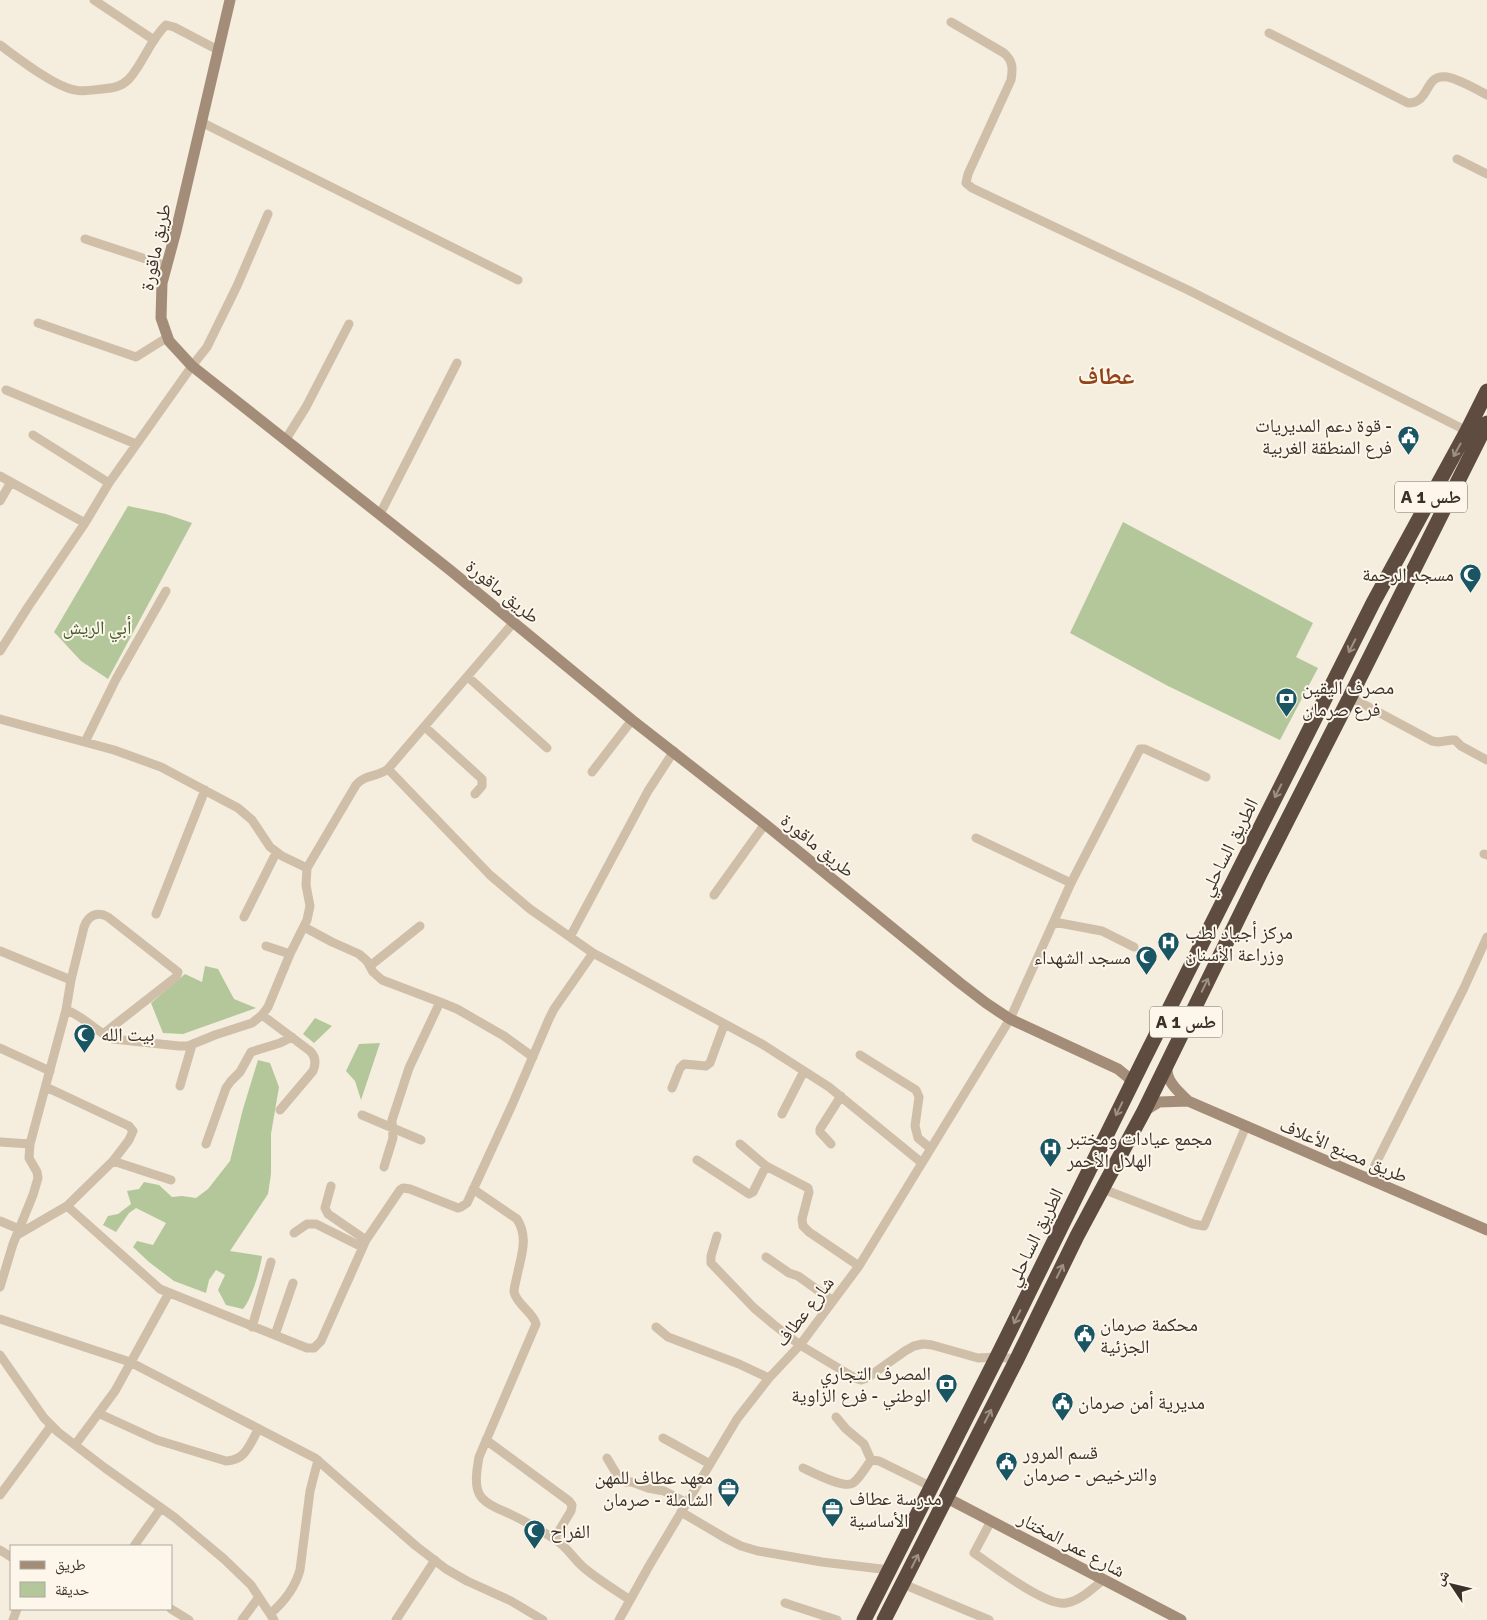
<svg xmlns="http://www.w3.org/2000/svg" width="1487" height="1620" viewBox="0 0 1487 1620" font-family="Signika,'Noto Naskh Arabic',sans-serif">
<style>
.green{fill:#b3c79b}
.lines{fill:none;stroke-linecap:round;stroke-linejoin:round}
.street{stroke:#cfbea8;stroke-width:9}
.secondary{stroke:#a48d78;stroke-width:11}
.highway{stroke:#5d4c3f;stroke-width:15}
.oneway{stroke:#9d9084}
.labels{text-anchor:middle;stroke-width:4;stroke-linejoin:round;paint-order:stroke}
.shield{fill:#fcf6eb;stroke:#756c63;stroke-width:1}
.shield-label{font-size:18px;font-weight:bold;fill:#3b3129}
.street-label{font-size:19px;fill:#3b3129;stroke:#fcf6eb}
.poi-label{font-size:19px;fill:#3b3129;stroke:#fcf6eb;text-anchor:start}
.park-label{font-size:19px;fill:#445d29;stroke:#fcf6eb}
.district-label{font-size:24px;font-weight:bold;fill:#944318;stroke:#fcf6eb}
</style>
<rect width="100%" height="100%" fill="#f5edde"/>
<path class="green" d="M128,506L166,514L192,523L108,679L81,661L54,632Z
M1123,522L1313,623L1296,657L1318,668L1280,740L1168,686L1070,633Z
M205,966L218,969L234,999L256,1008L183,1034L163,1033L151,1003L185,974L202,982Z
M315,1018L332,1026L314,1043L303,1034Z
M380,1043L361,1100L355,1081L346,1071L359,1044Z
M258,1060L270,1063L279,1087L271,1134V1174L268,1194L230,1251L262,1256C260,1270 252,1298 243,1309L226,1305L218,1290L225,1275L216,1270L209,1280L206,1293L174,1281L149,1262L133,1247L137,1241L153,1245L166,1223L136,1208L129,1213L116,1232L103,1225L108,1216L118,1214L131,1204L127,1191L139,1189L144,1182L159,1185L172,1197L182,1196L196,1198L208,1189L230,1161L243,1109Z"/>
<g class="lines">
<path class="street" d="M94,0L154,40
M951,22L1004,53C1013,61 1013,68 1011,80L968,174L966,183L972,188L1188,290L1467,431
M1269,33L1408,103C1431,103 1424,73 1447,77C1459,79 1476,89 1487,95
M0,45C18,58 55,87 75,90C83,92 93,90 102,89C113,88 121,87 129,79C144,62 150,40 166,25L174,27L218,50
M201,122L518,280
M1457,159L1487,174
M85,239L167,266
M38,323L136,357L168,337
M6,390L136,444
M33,435L109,483
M286,439L306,407L349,324
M0,476L85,523
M0,501L11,482
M380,514L457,363
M0,651L28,607L85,523L109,483L192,366L207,347L237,286L268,214
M468,677L547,748
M1350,697L1432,741L1438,742L1452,740H1455L1461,746L1487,760
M0,719L114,750L161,767L238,808L252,820L270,847L282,856L307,868
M425,727L482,779V786L475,794
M85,742L116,679L166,591
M388,769L490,875L530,909L593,953L762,1044L829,1087L922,1163
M592,772L632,720
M976,838L1071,883
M1484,854L1487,855
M714,895L765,824
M156,914L205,790
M244,917L276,853
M1054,922L1102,931L1134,947
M304,927L332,942L359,954L367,961L373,972L382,980L440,1002L457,1009L504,1036L533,1057
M570,937L648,791L674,751
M266,946L290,954
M0,951L71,980
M370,966L420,926
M66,1010C84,1016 96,1032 113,1039L179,1046H188L215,1035L252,1023L262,1015L268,1007L290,954L307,920L310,906L306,885L307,868L356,785C365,774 378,777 388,769L514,622
M262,1015L310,1051C316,1057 316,1064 313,1071L280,1110
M0,1048L50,1071
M860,1055L916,1090L919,1097L915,1126L918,1138L930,1148
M180,1086L192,1045
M672,1088L680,1068L684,1064L706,1066L710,1063L724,1025
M782,1114L804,1071
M362,1115L421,1140
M0,1142L30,1144
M206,1144L226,1088L231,1081L240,1072L251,1052L280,1043L292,1037
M740,1144L766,1166L808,1188L809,1192L802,1219L803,1226L809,1232L859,1266
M831,1144L820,1132V1129L841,1096
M697,1160L749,1194L753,1192L766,1166
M113,1161L171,1180
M384,1167L393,1138L392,1120L409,1068L440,1002
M1368,1179L1464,988L1487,937
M331,1186L325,1208L328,1214L366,1240
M473,1189L517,1219C529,1238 521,1256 517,1276C516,1281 514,1287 514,1292C517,1305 533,1312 536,1324L479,1457C477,1469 473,1488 482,1498C490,1507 502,1510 512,1515C527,1522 542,1531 556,1540C567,1547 573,1558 583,1567C597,1579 614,1589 630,1600
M1103,1189L1193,1224L1204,1226L1246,1126
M67,1206L160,1289L307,1348H314L321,1341L366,1240L400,1190L403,1188L410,1189L458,1208L461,1207L467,1203L512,1105L549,1019L554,1009L593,953
M0,1221L19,1229
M294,1233L307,1224H316L362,1247
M17,1235L67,1206L113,1161L129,1140L133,1131L129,1126L46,1087
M717,1236L711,1256V1263L754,1308L773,1324L800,1345L855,1378L861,1380L867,1378L905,1351L914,1346L923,1344L932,1345L978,1358L997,1357L1017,1359
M766,1257L789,1273L798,1276L833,1301
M0,1287L13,1244L33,1195L38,1178L37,1172L29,1158L30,1144L66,1010L71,980L84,927C88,915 98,911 108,917L178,972L176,977L103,1034
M0,1319L130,1362L315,1458L416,1546L446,1569L467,1581L511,1601L543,1620
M252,1327L271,1262
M656,1327L668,1337L739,1364L769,1378
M275,1335L293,1283
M0,1355L44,1418L58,1432L105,1468L174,1517L224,1559L251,1585L274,1620
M100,1414L157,1440L226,1461C246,1460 249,1445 258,1430
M836,1417L846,1429L864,1444L871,1460
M663,1438L710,1464
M486,1440L569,1501L572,1505L571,1511L554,1539
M75,1445L115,1391L169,1293
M607,1458L619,1478L626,1482H632L648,1488L664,1491L687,1503
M803,1468C814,1473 844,1489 853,1483C860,1478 866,1467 871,1460L879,1461L932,1487
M0,1495L51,1426
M681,1512L727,1539L741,1546L758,1551L822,1562L890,1570
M991,1521L974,1553C992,1565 1046,1607 1066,1603C1080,1601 1092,1589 1103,1580
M134,1546L161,1508
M0,1550L11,1557
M903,1584L989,1620
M785,1603L837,1620
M171,1609L189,1620
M270,1614C284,1602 295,1588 300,1570L310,1491L318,1460
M13,1620L17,1609
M242,1620L259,1597
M396,1620L435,1560
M619,1620L649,1566L737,1419L769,1378L800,1345L859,1266L1010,1019L1071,883L1140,749H1145L1206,777"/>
<path class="secondary" d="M230,0L176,231L162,283L161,318L169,341L192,366L450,570L632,720L765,824L960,983L986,1003L1010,1019L1118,1069L1129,1078L1131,1085
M1167,1065C1165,1081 1178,1091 1188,1101L1487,1230
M1144,1111L1159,1102L1188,1101
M947,1498L1181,1620"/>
<path class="highway" d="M864,1620L997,1357L1144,1059L1373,603L1467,431L1487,391
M884,1620L1017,1359L1077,1236L1144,1111L1260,874L1350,697L1487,423"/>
</g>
<defs><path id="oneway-shaft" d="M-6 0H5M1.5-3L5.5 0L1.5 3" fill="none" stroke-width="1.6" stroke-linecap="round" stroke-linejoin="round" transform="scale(1.25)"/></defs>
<g class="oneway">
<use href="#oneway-shaft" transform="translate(1457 450) rotate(119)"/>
<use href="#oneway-shaft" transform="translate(1352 646) rotate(117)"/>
<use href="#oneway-shaft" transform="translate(1278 791) rotate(117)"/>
<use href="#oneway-shaft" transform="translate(1205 985) rotate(-64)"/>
<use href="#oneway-shaft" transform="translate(1119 1109) rotate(116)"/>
<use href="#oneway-shaft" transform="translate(1060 1271) rotate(-64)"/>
<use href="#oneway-shaft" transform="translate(1017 1317) rotate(116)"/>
<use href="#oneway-shaft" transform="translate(988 1416) rotate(-63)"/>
<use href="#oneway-shaft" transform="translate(915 1561) rotate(-63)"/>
</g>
<defs>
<symbol id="civic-pin" viewBox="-11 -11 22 30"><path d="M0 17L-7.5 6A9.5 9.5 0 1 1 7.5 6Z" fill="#195562" stroke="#fcf6eb"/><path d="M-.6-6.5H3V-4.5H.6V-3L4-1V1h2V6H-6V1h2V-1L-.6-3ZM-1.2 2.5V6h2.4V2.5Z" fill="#fff"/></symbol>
<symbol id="mosque-pin" viewBox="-11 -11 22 30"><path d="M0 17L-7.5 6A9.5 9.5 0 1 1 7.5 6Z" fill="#195562" stroke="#fcf6eb"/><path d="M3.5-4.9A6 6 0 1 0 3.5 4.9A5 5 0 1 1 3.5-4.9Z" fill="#fff"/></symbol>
<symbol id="bank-pin" viewBox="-11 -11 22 30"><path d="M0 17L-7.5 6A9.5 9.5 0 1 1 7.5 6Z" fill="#195562" stroke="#fcf6eb"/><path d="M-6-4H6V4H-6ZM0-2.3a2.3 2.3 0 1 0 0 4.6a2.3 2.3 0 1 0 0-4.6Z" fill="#fff"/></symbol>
<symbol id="hospital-pin" viewBox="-11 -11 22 30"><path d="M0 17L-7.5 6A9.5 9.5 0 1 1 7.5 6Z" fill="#195562" stroke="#fcf6eb"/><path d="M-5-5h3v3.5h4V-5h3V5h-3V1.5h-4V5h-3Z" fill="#fff"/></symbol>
<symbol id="office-pin" viewBox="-11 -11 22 30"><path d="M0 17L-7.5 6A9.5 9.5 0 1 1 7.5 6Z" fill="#195562" stroke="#fcf6eb"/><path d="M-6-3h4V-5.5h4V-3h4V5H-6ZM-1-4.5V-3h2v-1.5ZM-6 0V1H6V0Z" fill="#fff"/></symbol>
</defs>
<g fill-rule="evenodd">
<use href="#civic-pin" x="1396" y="424" width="25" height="34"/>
<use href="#mosque-pin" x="1458" y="562" width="25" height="34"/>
<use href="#bank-pin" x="1274" y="686" width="25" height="34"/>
<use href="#hospital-pin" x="1156" y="930" width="25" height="34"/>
<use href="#mosque-pin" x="1134" y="944" width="25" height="34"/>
<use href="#mosque-pin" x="72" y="1022" width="25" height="34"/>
<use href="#hospital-pin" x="1038" y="1136" width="25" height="34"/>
<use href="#civic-pin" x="1072" y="1322" width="25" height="34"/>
<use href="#bank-pin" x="934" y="1372" width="25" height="34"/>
<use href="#civic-pin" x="1050" y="1390" width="25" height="34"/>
<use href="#civic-pin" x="994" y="1450" width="25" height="34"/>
<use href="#office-pin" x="716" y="1476" width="25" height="34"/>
<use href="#office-pin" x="820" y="1496" width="25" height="34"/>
<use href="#mosque-pin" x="522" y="1518" width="25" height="34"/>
</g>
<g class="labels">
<g class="shield">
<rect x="1395" y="481.5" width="72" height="31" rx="4"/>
<rect x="1150" y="1006.5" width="72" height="31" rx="4"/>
</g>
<g class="shield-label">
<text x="1431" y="503">A 1 طس</text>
<text x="1186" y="1028">A 1 طس</text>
</g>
<g class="street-label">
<text transform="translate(155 247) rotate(-78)" y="7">طريق ماقورة</text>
<text transform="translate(503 591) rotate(39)" y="7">طريق ماقورة</text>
<text transform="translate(818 845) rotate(39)" y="7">طريق ماقورة</text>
<text transform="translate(1228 847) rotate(-63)" y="7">الطريق الساحلي</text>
<text transform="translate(1344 1150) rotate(23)" y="7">طريق مصنع الأعلاف</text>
<text transform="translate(1034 1237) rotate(-64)" y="7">الطريق الساحلي</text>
<text transform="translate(804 1311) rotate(-52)" y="7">شارع عطاف</text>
<text transform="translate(1072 1544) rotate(28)" y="7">شارع عمر المختار</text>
</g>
<g class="poi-label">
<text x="1392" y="432" text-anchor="end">قوة دعم المديريات -<tspan x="1392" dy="22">فرع المنطقة الغربية</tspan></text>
<text x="1454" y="581" text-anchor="end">مسجد الرحمة</text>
<text x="1302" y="694">مصرف اليقين<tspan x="1302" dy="22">فرع صرمان</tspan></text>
<text x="1185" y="939">مركز أجياد لطب<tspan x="1185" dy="22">وزراعة الأسنان</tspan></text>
<text x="1131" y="964" text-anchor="end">مسجد الشهداء</text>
<text x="101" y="1041">بيت الله</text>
<text x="1067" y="1145">مجمع عيادات ومختبر<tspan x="1067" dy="22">الهلال الأحمر</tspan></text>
<text x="1100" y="1331">محكمة صرمان<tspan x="1100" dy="22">الجزئية</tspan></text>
<text x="931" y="1380" text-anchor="end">المصرف التجاري<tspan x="931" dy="22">الوطني - فرع الزاوية</tspan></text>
<text x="1078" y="1409">مديرية أمن صرمان</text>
<text x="1023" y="1459">قسم المرور<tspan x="1023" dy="22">والترخيص - صرمان</tspan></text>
<text x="713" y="1484" text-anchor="end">معهد عطاف للمهن<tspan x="713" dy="22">الشاملة - صرمان</tspan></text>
<text x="849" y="1505">مدرسة عطاف<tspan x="849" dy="22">الأساسية</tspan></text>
<text x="550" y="1538">الفراح</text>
</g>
<g class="park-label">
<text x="97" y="634">أبي الريش</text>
</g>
<g class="district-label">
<text x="1106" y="384">عطاف</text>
</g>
</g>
<rect x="10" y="1545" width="162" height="65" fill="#fcf6eb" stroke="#afa79d"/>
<rect x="20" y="1561" width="25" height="8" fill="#a48d78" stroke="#afa79d"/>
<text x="55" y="1570" font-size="15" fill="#3b3129">طريق</text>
<rect x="20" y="1582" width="25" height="15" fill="#b3c79b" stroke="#afa79d"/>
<text x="55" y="1595" font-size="15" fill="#3b3129">حديقة</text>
<g transform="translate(1452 1585) rotate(305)" stroke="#fcf6eb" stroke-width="4" paint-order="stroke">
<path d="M0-4L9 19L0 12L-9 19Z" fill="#3b3129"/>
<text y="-8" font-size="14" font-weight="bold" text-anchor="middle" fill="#3b3129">ش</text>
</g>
</svg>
